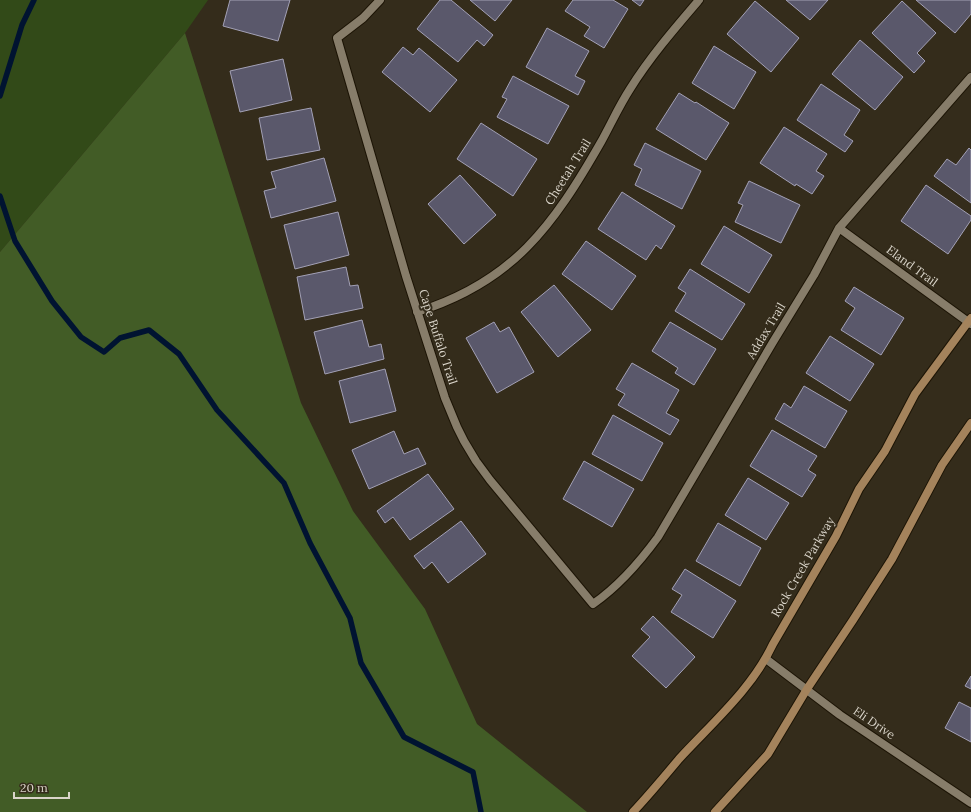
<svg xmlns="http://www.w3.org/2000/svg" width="971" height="812" viewBox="0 0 971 812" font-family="Lora,serif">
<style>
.green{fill:#324a18}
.forest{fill:#425c26}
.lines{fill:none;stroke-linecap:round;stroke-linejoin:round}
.stream{stroke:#001331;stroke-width:5.5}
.building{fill:#5a586b;stroke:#a3a1b6}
.street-casing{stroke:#1c1405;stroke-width:10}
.secondary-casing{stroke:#1c1405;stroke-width:10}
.street{stroke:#877d6a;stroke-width:8}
.secondary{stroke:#a4835c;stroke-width:8}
.labels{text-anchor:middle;stroke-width:4;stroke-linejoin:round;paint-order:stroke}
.street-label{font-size:12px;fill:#d9d4c9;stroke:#342c1b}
</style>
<rect width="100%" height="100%" fill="#342c1b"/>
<path class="green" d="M0,0H208L185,33L0,252Z"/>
<path class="forest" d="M185,33L301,403L353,511L425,609L477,724L587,812H0V252Z"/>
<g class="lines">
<path class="stream" d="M0,96L22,25L34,0
M0,196L15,241L52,301L81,337L104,352L120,338L149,330L179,354L217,410L284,483L310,543L350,618L361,663L404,737L473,772L481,812"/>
</g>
<path class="building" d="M230,0H290L278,41L223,26Z
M440,0H451L493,35L484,46L477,40L458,62L417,29Z
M470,0H512L495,21Z
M573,0H613L628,9L604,48L584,36L590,27L565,11Z
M632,0H644L640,6Z
M786,0H828L810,20Z
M916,0H971V14L955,33Z
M755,1L799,38L771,72L727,34Z
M902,1L936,33L917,53L925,61L914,73L872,33Z
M547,28L589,51L575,76L585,81L578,95L526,67Z
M860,40L903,77L875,110L832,74Z
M714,46L756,72L734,109L692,83Z
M403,47L413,55L419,48L457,80L430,112L382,72Z
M283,59L292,100L240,112L230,71Z
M513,76L569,106L548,144L497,117L507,99L502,97Z
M821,84L860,110L844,135L853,141L845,152L797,120Z
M679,93L695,103L696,102L729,123L706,160L656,129Z
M311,108L320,150L267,160L259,118Z
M481,123L537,159L513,196L457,159Z
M784,127L827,154L816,171L824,176L812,194L796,184L795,186L760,163Z
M645,143L701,171L682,209L635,185L642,169L634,165Z
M969,148L971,150V203L934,176L947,159L956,165Z
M324,158L336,201L271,218L264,191L276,188L271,172Z
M460,175L496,215L464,244L428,204Z
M749,181L800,205L781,243L735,222L743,205L738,203Z
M926,185L971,216V220L948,254L901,221Z
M622,192L675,226L661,249L656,245L646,260L598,229Z
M338,212L349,255L295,269L284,225Z
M724,226L772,255L749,293L701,264Z
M586,241L636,276L612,310L562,274Z
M346,267L350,286L358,285L363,308L305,320L297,277Z
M690,269L745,304L722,340L675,311L686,293L678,288Z
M554,285L591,330L558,357L521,312Z
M854,287L904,318L881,355L841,330L855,308L845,301Z
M362,320L369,347L381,344L384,359L325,374L314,332Z
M494,322L500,332L509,327L534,372L497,393L466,338Z
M670,322L716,349L694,385L675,373L678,368L652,351Z
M830,336L874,364L850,401L806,373Z
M632,363L679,390L666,413L679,420L670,435L618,405L625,394L616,389Z
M385,369L396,411L350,423L339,381Z
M804,386L847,411L825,448L775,419L784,403L791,408Z
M613,415L663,443L642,481L592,454Z
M772,430L817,456L808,470L816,475L802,497L750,466Z
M394,431L404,454L418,448L426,464L369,489L352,450Z
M584,461L634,489L612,527L563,499Z
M428,474L454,509L410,540L393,517L385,523L377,511Z
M748,478L789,503L766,540L725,515Z
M461,521L486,554L448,583L432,562L424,569L414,556Z
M718,523L761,548L740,586L696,561Z
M685,569L736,601L713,638L671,612L682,595L672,589Z
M653,616L695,657L666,688L632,656L650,637L641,629Z
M971,676V689L965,686Z
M959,702L971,708V742L945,728Z"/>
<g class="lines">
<defs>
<path id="street" d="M380,0L363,18L337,38L406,276L445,398L457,427L464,441L476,461L490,480L593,604C619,586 639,563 658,537L773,342L814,275L839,228L971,77
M839,228L971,324
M417,312C513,282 553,226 601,142C611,124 619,106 630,89C650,57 675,28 699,0
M766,659L840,715L971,803"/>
<path id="secondary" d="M633,812C649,795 664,777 679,759C712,723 752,689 773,644L836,536L859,489L885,451L915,394L971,318
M715,812L768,754L807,689L853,620L892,559L942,465L971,423"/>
</defs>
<use href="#street" class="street-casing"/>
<use href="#secondary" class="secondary-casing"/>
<use href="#street" class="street"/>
<use href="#secondary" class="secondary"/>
</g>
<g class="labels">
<g class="street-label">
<text transform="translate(568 172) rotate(-58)" y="4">Cheetah Trail</text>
<text transform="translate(912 266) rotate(36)" y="4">Eland Trail</text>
<text transform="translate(766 331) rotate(-59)" y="4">Addax Trail</text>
<text transform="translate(438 337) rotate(72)" y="4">Cape Buffalo Trail</text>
<text transform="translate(803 567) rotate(-60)" y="4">Rock Creek Parkway</text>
<text transform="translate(874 723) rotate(34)" y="4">Eli Drive</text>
</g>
</g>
<path d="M14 792v6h55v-6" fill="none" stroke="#d9d4c9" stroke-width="2"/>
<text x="20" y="792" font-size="12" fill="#d9d4c9" stroke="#342c1b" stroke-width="3" paint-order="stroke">20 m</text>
</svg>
